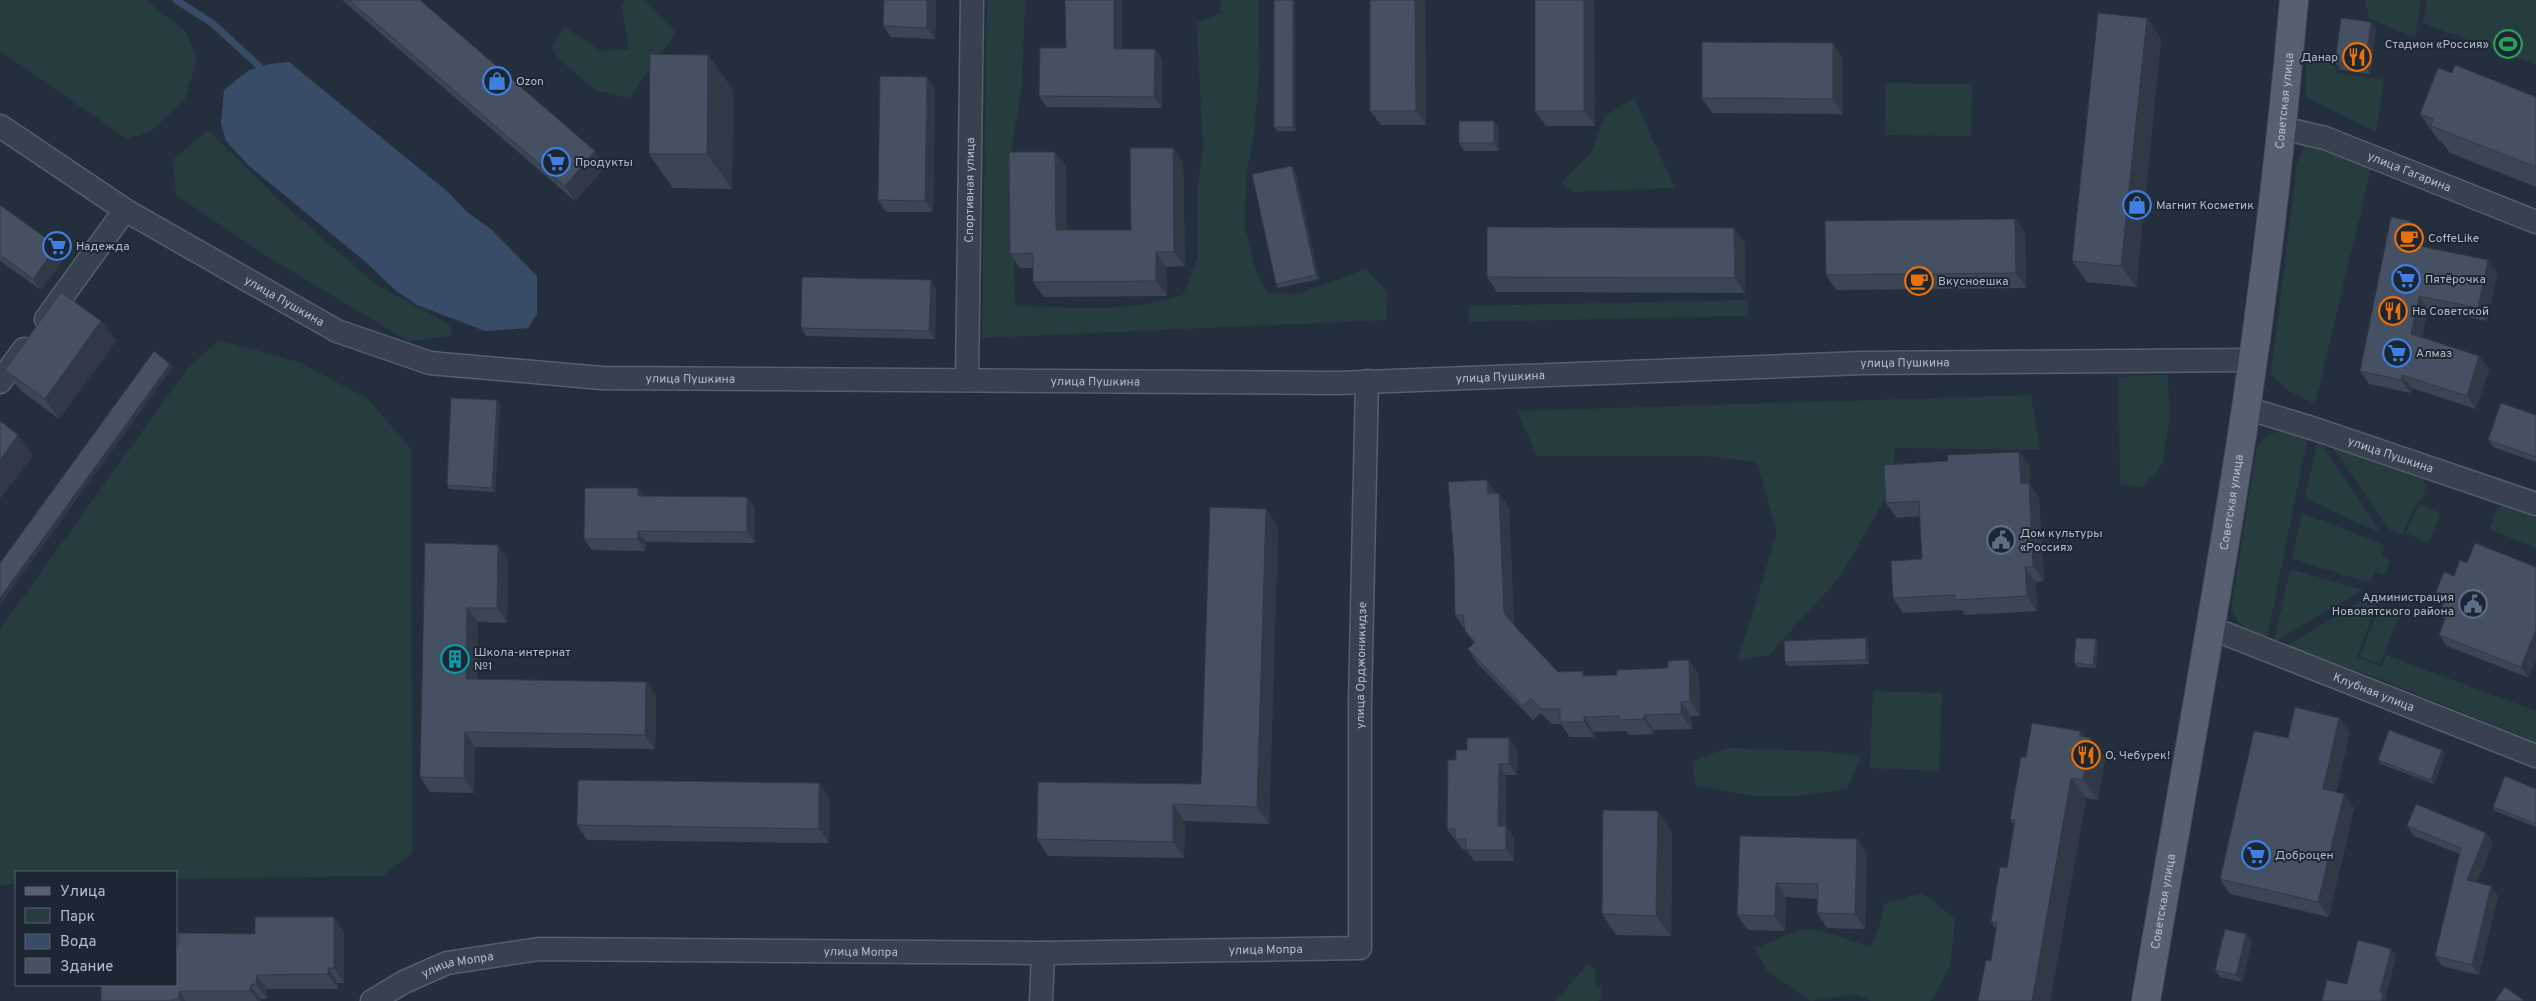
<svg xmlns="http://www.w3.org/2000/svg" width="2536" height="1001" viewBox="0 0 2536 1001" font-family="Overpass,sans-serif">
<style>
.green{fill:#263c3f}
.water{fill:#394c67}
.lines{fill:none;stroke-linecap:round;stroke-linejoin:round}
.stream{stroke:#394c67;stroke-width:7}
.street-casing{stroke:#565f6c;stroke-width:25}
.primary-casing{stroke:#414a57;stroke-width:30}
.street{stroke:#38414e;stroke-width:22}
.primary{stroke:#56606e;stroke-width:28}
.wall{fill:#3b4654}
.shaded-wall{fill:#303945}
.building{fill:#455162;stroke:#303945}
.labels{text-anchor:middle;stroke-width:4;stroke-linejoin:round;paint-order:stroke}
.poi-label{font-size:12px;fill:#b4bcc9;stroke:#1d2633;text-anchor:start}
.street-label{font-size:12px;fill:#b4bcc9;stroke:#1d2633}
</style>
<rect width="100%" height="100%" fill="#242f3e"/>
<path class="green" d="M0,0H146L185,31L197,59L185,99L151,131L127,139L0,51Z
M625,0H645L677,32L629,98L595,90L558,58L552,47L565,27L601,51L629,49L621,3Z
M987,0H1025L1022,84L1010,157L1015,220L1014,268L1015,306C1070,307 1131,313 1183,295L1198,257V186L1203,149L1197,23L1221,13V0H1258L1259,70L1254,135L1246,177L1245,226L1257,275L1268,293L1298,294L1366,269L1387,292L1386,320L982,338Z
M2365,0H2421L2415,38L2369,18Z
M2427,0H2536V65L2423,23Z
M2306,58L2332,60L2337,73L2384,80L2376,132L2306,97Z
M1886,83L1972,84L1971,136L1885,135Z
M1634,98L1675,188L1571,192L1562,182L1592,152L1605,116Z
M208,130L281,202L374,283L449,325L452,336L408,341L265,255L176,195L173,160Z
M2305,142L2372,164L2315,404L2287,390L2271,374L2297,165Z
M1748,300V316L1469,322V306Z
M219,340L301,363L368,399L411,449L412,853L383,876L176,879V872H16V884L0,885V629L187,369Z
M2168,374L2169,422L2162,464L2143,487L2120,485L2119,377Z
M2031,395L2040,450L1895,448L1891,489L1839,578L1769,655L1738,660L1777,533L1757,462L1703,456H1537L1517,411Z
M2285,430L2308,435L2267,639C2251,633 2237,625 2231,609L2257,446L2267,435Z
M2318,439L2382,534L2305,498Z
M2330,444L2423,479L2426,487L2421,502L2418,501L2402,535L2390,530Z
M2419,504L2441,514L2428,543L2406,533Z
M2505,505L2536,515V548L2489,529L2497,509Z
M2302,513L2385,545L2381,556L2391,560L2385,575L2375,571L2370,583L2292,559Z
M2290,569L2363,590L2274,642Z
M2364,599L2377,604L2357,657L2381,667L2386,655L2536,711V742L2375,677L2287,646Z
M2380,605L2400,613L2380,664L2360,656Z
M1873,691L1942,693L1939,771L1870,768Z
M1727,748L1821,751L1861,756L1847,789L1800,796H1751L1695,785L1693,761Z
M1923,893L1955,919L1950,965L1934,998L1929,1001H1872L1853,994L1810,1001L1766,970L1755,948L1800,930H1819L1871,947L1880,925L1884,904Z
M1588,964L1596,971L1595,983L1601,988V998L1598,1001H1555Z"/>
<path class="water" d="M289,62L448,192L467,212L491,229L537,276V314L528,328L485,331L417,305L395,290L368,264L248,165L226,141L221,123L224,90L249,70L269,64Z"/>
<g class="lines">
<path class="stream" d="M176,0L212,23L259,66"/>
<defs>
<g id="street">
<path id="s1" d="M0,126L125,210L337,331L430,363L602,378L1339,383L1862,363L2252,360"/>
<path id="s2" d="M2282,128L2325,138L2536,222"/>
<path d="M46,319L125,210"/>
<path id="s3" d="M967,380L972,0"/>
<path d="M0,382L24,349"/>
<path id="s4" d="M2246,408L2315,429L2536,504"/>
<path id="s5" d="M2211,628L2536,756"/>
<path id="s6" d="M372,1001L404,982L447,963L539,949L1043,953L1360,948V702L1367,381"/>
<path d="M1041,1001L1043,953"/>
</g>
<g id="primary">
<path id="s7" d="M2146,1001C2179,804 2216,607 2246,409C2266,273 2282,137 2294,0"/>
</g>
</defs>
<use href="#street" class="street-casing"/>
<use href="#primary" class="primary-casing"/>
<use href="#street" class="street"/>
<use href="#primary" class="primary"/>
</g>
<path class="wall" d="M342,0H420L606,166L575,201Z
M936,0L935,39L891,37L883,26Z
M1065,0H1122V49H1155L1162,60V108L1047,107L1039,96L1066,48Z
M1274,0L1296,131H1277L1274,127Z
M1370,0H1425L1426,125H1381L1370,111Z
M1535,0H1594L1595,126H1546L1535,111Z
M2147,18L2161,39L2136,287L2087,282L2072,261Z
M2371,22L2376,30L2370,74L2341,70L2335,62Z
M708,55L733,90L732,189L673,188L649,154Z
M1843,58V114L1712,113L1702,98Z
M2452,73L2536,97V187L2450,153L2442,142L2439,141L2420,114Z
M935,88L933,212H886L878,200Z
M1494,121L1499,129V151H1464L1459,143Z
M1173,148L1183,163L1185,266L1166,267L1167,296L1044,297L1033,282V268H1020L1010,254L1055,152L1066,166V230H1131Z
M1292,166L1295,170L1319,279L1278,288L1276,284Z
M0,205L65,257L41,290L0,261Z
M2015,219L2025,233L2026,288L1836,290L1826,275Z
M2420,234L2417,245L2497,273L2487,321L2428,309L2422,337L2479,356L2489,369L2476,409L2412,388L2411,393L2369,384L2360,371Z
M1745,243V293L1497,292L1487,277Z
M936,288L935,339L806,336L801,328Z
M101,321L116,341L59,419L20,390L5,370Z
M497,400L500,404L495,492L449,489L447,485Z
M2536,415V462L2493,447L2488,440Z
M2019,452L2029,466L2030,485L2039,498L2044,581L2036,582L2037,611L1965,615L1962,610L1903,613L1893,598L1922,559L1920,516L1897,518L1886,503L1948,461Z
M1487,480L1496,493H1499L1509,508L1514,625L1558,672L1586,676L1699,675L1700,716H1691L1692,729L1654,730V734L1629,735L1626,731L1594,732V737H1570L1561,724H1552L1541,713L1533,720L1478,664L1468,649L1474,643L1455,615Z
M638,488L643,496L747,497L755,508V543L646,542L645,551L592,550L584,539Z
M1278,526L1269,824L1185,821L1184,858L1048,856L1037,839L1201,784Z
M425,543L498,545L508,559L507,623L478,622L477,679L646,682L656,696L655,749L475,747L474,793L430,792L420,777Z
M2460,560L2529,678L2447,646L2439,635L2445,620L2440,612L2444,602L2436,592L2454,576Z
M1866,638L1868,642L1869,664L1788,666L1785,662Z
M2096,639L2098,643L2096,668L2077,667L2074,663Z
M2339,718L2350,732L2336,792L2354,808L2329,917L2230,894L2220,879L2288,738Z
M2080,731L2085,737L2090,738L2105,759L2098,800L2086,798L2050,1001H1978L1991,961L1996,929L1991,922L2007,868L2014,825L2010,819L2026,757Z
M1509,738L1517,750V775H1506V826L1514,837V861H1474L1467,850H1463L1447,829L1467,750Z
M2442,750L2445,754L2434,784L2381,764L2378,760Z
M819,783L829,798V843L587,840L577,825Z
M2536,789V827L2495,811L2493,807Z
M2407,826L2486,833L2493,843L2477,882L2498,896L2479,975L2442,966L2435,956L2460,854L2414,836Z
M1672,832L1671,936L1616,935L1602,914Z
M1740,836L1857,839L1867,854L1865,929L1827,928L1817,913L1818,899L1786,897L1785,931L1748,930L1737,915Z
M344,932V983H338V989H267V999H261V1001H101L255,934Z
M2246,934L2252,942L2242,982L2220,977L2215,970Z"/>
<path class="shaded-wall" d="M927,0H936L935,39L927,28Z
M1114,0H1122V60L1114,49Z
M1293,0H1295L1296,131L1293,127Z
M1415,0H1425L1426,125L1416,111Z
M1584,0H1594L1595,126L1584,111Z
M2147,18L2161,39L2136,287L2121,266Z
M2371,22L2376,30L2370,74L2365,66Z
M1833,43L1843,58V114L1833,99Z
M1155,49L1162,60V108L1154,97Z
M708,55L733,90L732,189L707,154Z
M927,77L935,88L933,212L925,201Z
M1494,121L1499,129V151L1494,143Z
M1173,148L1183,163L1185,266L1174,252Z
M595,151L606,166L575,201L565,186Z
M1055,152L1066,166L1067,245L1056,230Z
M1292,166L1295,170L1319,279L1316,275Z
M2015,219L2025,233L2026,288L2016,273Z
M2410,221L2420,234L2414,256L2405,243Z
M1734,228L1745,243V293L1735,278Z
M57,246L65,257L41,290L33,279Z
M1156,252L1166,267L1167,296L1156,281Z
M2488,260L2497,273L2487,321L2478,308Z
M931,280L936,288L935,339L929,331Z
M2419,296L2428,309L2420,347L2411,334Z
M101,321L116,341L59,419L45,399Z
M2479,356L2489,369L2476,409L2467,396Z
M170,364L173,367L0,605V598Z
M2402,375L2412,388L2411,393L2401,380Z
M497,400L500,404L495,492L492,488Z
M18,435L33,456L0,499V460Z
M2019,452L2029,466L2030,485L2039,498L2044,581L2033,566L2021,484Z
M1487,480L1498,495L1488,494Z
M638,488L646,500L638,496Z
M1499,493L1509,508L1514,628L1504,613Z
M747,497L755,508V543L747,532Z
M1266,509L1278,526L1269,824L1257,807Z
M638,531L646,542L645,551L638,539Z
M498,545L508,559L507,623L497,608Z
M2025,567L2036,582L2037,611L2027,596Z
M467,608L478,622L476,694L466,679Z
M2536,630V660L2529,678L2521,667Z
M1866,638L1868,642L1869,664L1866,660Z
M2096,639L2098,643L2096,668L2093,665Z
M1689,660L1699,675L1700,716L1690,701Z
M646,682L656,696L655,749L645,735Z
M1681,702L1691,716L1692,729L1681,714Z
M1644,715L1654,730V734L1644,719Z
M1584,717L1594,732V737L1584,722Z
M2339,718L2350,732L2333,803L2323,789Z
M2080,731L2089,744L2090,738L2105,759L2098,800L2083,780L2080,736Z
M465,732L475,747L474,793L464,778Z
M1509,738L1517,750V775L1509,764Z
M2442,750L2445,754L2434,784L2431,780Z
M1499,764L1506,775V837L1498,826Z
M2071,778L2086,798L2050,1001H2032Z
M819,783L829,798V843L819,829Z
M2344,794L2354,808L2329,917L2318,902Z
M1173,804L1185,821L1184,858L1173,842Z
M1658,811L1672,832L1671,936L1656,916Z
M1506,826L1514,837V861L1506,850Z
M2486,833L2493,843L2474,890L2467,880Z
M1857,839L1867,854L1865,929L1855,914Z
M1776,883L1786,897L1785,931L1775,916Z
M2491,886L2498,896L2479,975L2472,965Z
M334,917L344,932V983L334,968Z
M2246,934L2252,942L2242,982L2236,975Z
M2391,949L2396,956L2386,998L2388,1000L2381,1001L2380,992Z
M328,968L338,983V989L328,974Z
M257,975L267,989V999L256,984Z
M250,985L261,999V1001H258L250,991Z
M179,991L186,1001H181L179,999Z"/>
<path class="building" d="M349,0H420L595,151L565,186Z
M884,0H927V28L883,26Z
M1065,0H1114V49H1155L1154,97L1039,96L1040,48H1066Z
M1274,0H1293V127H1274Z
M1370,0H1415L1416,111H1370Z
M1535,0H1584V111H1535Z
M2098,13L2147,18L2121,266L2072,261Z
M2341,18L2371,22L2365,66L2335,62Z
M1702,42L1833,43V99L1702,98Z
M650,54L708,55L707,154H649Z
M2455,65L2536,97V167L2431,126L2433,119L2420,114L2438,68L2452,73Z
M880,76L927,77L925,201L878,200Z
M1459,121H1494V143H1459Z
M1130,148H1173L1174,252H1156V281L1033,282V253L1010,254L1009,152H1055L1056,230H1131Z
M1292,166L1316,275L1276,284L1252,174Z
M0,205L57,246L33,279L0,255Z
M2391,217L2410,221L2405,243L2488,260L2478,308L2419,296L2411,334L2479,356L2467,396L2402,375L2401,380L2360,371Z
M2015,219L2016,273L1826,275L1825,221Z
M1487,227L1734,228L1735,278L1487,277Z
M802,277L931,280L929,331L801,328Z
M61,292L101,321L45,399L5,370Z
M154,351L170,364L0,598V563Z
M451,398L497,400L492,488L447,485Z
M2501,403L2536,415V457L2488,440Z
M0,421L18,435L0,460Z
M2019,452L2021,484L2029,483L2033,566L2025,567L2027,596L1955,600V595L1893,598L1891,561L1922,559L1919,501L1886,503L1884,465L1948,461L1947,455Z
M1487,480L1488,494L1499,493L1504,613L1520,632L1558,672L1583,671V676L1617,675V670L1668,668V661L1689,660L1690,701L1681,702V714L1644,715V719L1619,720V716L1584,717V722H1560V709H1541L1531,698L1523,706L1468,649L1475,642L1465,631L1463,615H1455L1454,558L1448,482Z
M585,488H638V496L747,497V532L638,531V539H584Z
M1210,507L1266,509L1257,807L1173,804V842L1037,839L1038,782L1201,784Z
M425,543L498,545L497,608H467L466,679L646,682L645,735L465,732L464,778L420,777Z
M2475,543L2536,567V630L2521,667L2439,635L2447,614L2440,612L2446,595L2436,592L2444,572L2454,576L2460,560L2467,563Z
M1866,638V660L1785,662L1784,641Z
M2076,638L2096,639L2093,665L2074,663Z
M2295,707L2339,718L2323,789L2344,794L2318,902L2220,879L2254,731L2288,738Z
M2032,723L2080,731V736L2090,738L2083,780L2071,778L2032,1001H1978L1986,960L1991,961L1997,923L1991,922L2000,867L2007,868L2015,820L2010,819L2021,757H2026Z
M2389,730L2442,750L2431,780L2378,760Z
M1467,738H1509V764H1499L1498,826H1506V850H1466V839H1455V829H1447L1448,760H1456V750H1467Z
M2505,776L2536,789V824L2493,807Z
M578,780L819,783V829L577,825Z
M2416,804L2486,833L2467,880L2491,886L2472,965L2435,956L2461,848L2407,826Z
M1603,810L1658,811L1656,916L1602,914Z
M1740,836L1857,839L1855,914L1817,913L1818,884L1776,883L1775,916L1737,915Z
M255,917H334V968H328V974L257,975L256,984L250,985V991H179V999H173V1001H101V985H176V948H178V933L255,934Z
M2225,929L2246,934L2236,975L2215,970Z
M2358,940L2391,949L2380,992L2383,993L2381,1001H2322L2327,980L2347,984Z
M2505,987L2523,1000V1001H2495Z"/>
<defs>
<symbol id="stadium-ring" viewBox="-11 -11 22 22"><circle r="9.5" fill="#1d2633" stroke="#2e9e5b" stroke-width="1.5"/><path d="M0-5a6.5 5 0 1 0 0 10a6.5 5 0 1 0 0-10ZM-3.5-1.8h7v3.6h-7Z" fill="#2e9e5b"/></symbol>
<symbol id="restaurant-ring" viewBox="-11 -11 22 22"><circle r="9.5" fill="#1d2633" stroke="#e8710a" stroke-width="1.5"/><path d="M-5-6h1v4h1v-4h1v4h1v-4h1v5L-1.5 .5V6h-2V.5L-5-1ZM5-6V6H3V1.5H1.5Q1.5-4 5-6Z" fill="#e8710a"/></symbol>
<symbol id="shop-ring" viewBox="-11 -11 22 22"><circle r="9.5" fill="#1d2633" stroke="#3f7fe0" stroke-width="1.5"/><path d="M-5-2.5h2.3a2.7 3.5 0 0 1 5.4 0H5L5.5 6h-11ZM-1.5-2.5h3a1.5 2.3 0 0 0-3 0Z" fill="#3f7fe0"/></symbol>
<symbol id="supermarket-ring" viewBox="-11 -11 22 22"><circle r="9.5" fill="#1d2633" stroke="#3f7fe0" stroke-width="1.5"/><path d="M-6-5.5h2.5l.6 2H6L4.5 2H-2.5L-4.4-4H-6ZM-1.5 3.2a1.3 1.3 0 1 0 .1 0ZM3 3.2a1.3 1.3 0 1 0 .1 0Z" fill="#3f7fe0"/></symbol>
<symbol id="cafe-ring" viewBox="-11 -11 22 22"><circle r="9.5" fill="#1d2633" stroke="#e8710a" stroke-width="1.5"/><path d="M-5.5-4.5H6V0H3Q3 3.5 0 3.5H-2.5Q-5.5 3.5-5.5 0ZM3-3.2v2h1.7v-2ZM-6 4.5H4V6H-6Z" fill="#e8710a"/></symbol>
<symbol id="civic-ring" viewBox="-11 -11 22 22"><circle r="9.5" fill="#1d2633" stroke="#5c6f8a" stroke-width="1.5"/><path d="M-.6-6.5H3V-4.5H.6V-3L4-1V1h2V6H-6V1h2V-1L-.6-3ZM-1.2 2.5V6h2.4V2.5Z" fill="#5c6f8a"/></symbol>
<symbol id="building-ring" viewBox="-11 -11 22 22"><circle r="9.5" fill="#1d2633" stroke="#0f9aa8" stroke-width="1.5"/><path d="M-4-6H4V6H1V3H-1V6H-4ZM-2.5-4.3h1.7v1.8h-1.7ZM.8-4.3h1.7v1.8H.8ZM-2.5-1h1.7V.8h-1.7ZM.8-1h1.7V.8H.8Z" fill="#0f9aa8"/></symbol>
</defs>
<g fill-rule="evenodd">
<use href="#stadium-ring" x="2492" y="28" width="32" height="32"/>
<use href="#restaurant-ring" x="2341" y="41" width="32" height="32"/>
<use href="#shop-ring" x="481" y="65" width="32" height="32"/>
<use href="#supermarket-ring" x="540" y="146" width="32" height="32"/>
<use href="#shop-ring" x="2121" y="189" width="32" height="32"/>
<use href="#cafe-ring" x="2393" y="222" width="32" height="32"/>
<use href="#supermarket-ring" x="41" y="230" width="32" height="32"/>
<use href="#supermarket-ring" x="2390" y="263" width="32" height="32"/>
<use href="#cafe-ring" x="1903" y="265" width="32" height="32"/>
<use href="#restaurant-ring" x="2377" y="295" width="32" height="32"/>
<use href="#supermarket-ring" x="2381" y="337" width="32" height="32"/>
<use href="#civic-ring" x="1985" y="524" width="32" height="32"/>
<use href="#civic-ring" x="2457" y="588" width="32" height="32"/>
<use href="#building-ring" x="439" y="643" width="32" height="32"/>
<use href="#restaurant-ring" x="2070" y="739" width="32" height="32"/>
<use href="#supermarket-ring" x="2240" y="839" width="32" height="32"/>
</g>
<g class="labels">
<g class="poi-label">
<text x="2489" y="48" text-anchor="end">Стадион «Россия»</text>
<text x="2338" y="61" text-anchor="end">Данар</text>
<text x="516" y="85">Ozon</text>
<text x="575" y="166">Продукты</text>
<text x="2156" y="209">Магнит Косметик</text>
<text x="2428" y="242">CoffeLike</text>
<text x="76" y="250">Надежда</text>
<text x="2425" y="283">Пятёрочка</text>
<text x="1938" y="285">Вкусноешка</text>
<text x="2412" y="315">На Советской</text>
<text x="2416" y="357">Алмаз</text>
<text x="2020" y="537">Дом культуры<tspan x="2020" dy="14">«Россия»</tspan></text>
<text x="2454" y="601" text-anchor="end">Администрация<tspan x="2454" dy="14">Нововятского района</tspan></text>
<text x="474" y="656">Школа-интернат<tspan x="474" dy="14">№1</tspan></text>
<text x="2105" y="759">О, Чебурек!</text>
<text x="2275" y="859">Доброцен</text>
</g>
<g class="street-label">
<text dy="4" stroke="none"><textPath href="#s7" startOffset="911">Советская улица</textPath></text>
<text dy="4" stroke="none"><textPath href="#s2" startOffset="135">улица Гагарина</textPath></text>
<text dy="4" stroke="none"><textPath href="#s3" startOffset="190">Спортивная улица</textPath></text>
<text dy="4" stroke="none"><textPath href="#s1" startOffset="334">улица Пушкина</textPath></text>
<text dy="4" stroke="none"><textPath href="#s1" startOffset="1969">улица Пушкина</textPath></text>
<text dy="4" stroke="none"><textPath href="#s1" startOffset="1564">улица Пушкина</textPath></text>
<text dy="4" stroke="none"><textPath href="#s1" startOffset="754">улица Пушкина</textPath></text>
<text dy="4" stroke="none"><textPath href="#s1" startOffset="1159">улица Пушкина</textPath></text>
<text dy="4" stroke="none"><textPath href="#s4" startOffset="152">улица Пушкина</textPath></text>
<text dy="4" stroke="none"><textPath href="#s7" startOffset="506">Советская улица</textPath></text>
<text dy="4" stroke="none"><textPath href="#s6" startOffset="1281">улица Орджоникидзе</textPath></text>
<text dy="4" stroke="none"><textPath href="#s5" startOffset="175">Клубная улица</textPath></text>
<text dy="4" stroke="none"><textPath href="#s7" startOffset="101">Советская улица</textPath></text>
<text dy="4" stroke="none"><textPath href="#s6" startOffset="904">улица Мопра</textPath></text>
<text dy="4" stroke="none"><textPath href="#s6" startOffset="499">улица Мопра</textPath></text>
<text dy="4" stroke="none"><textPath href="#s6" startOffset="94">улица Мопра</textPath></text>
</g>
</g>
<rect x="15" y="871" width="162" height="115" fill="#1d2633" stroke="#59626f"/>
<rect x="25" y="887" width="25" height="8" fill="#56606e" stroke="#59626f"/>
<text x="60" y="896" font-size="15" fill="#b4bcc9">Улица</text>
<rect x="25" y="908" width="25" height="15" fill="#263c3f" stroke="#59626f"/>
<text x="60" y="921" font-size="15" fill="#b4bcc9">Парк</text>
<rect x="25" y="934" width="25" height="15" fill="#394c67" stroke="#59626f"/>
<text x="60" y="946" font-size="15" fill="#b4bcc9">Вода</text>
<rect x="25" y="958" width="25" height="15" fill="#455162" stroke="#59626f"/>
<text x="60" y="971" font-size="15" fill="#b4bcc9">Здание</text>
</svg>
